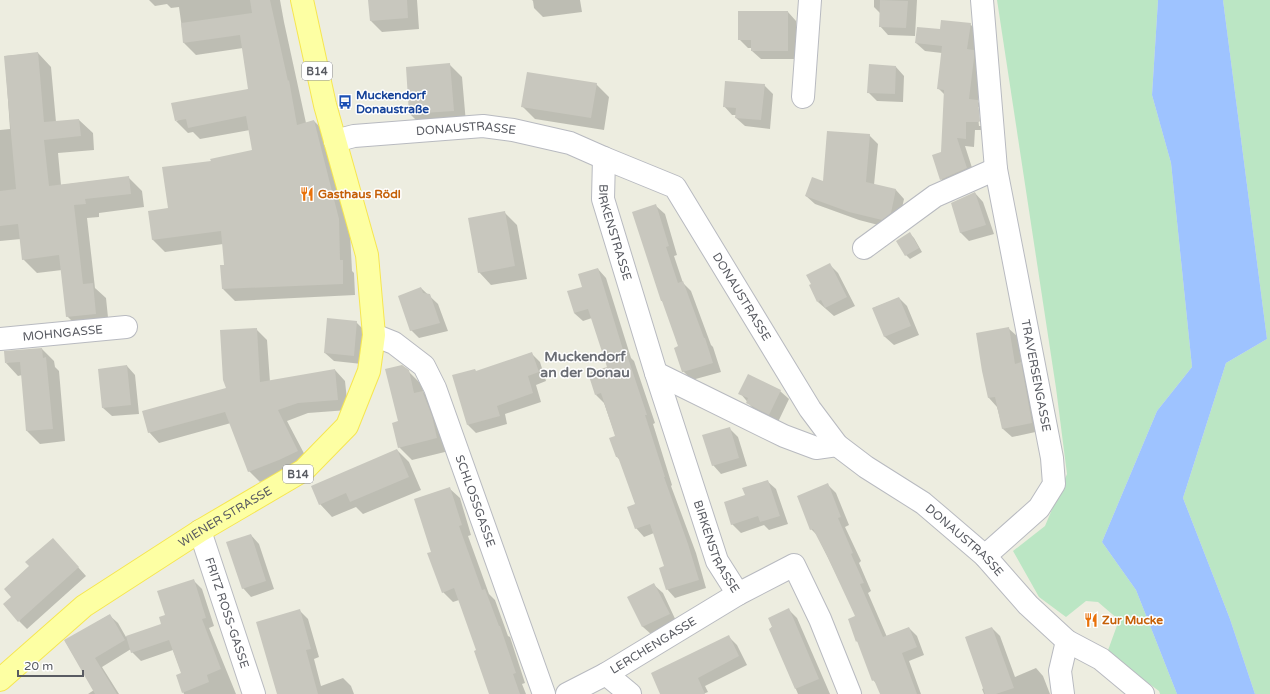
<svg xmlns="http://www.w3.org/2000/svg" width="1270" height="694" viewBox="0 0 1270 694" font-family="'Varela Round',sans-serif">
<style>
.green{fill:#bbe6c4}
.water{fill:#9ec3ff}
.shadow{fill:#0003;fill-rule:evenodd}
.building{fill:#c8c7be}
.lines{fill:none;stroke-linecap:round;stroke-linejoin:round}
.street-casing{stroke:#b8bac0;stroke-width:24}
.primary-casing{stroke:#f6e651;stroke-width:24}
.street{stroke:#fff;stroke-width:22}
.primary{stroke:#fdffa3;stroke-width:22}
.labels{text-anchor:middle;stroke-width:3;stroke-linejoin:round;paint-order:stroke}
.shield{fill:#fff;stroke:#8b8c91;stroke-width:1}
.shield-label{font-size:11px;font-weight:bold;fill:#595b62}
.transit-label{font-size:12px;font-weight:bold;fill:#164399;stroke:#fff;text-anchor:start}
.street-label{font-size:12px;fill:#595b62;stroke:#fff}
.food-label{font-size:12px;font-weight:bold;fill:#c56008;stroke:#fff;text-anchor:start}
.quarter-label{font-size:14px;font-weight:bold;fill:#6a6d74;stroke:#fff}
</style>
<rect width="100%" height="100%" fill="#edede0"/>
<path class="green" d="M997,0H1158L1152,95L1171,163L1192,367L1157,411L1102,542L1136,590L1177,694H1160L1159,691L1107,653L1119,620L1098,602L1086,601L1066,617L1039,597L1013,551L1045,526L1067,474L1056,388Z
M1223,0H1270V694H1255L1230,619L1183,498L1226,363L1267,339Z"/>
<path class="water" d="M1158,0H1223L1267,339L1226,363L1183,498L1230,619L1255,694H1177L1136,590L1102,542L1157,411L1192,367L1171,163L1152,95Z"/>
<path class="shadow" d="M149,0H280L284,22L306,123L314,121L326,133L350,232L352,271L354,273L355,295L235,301L223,289L225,266L223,244L165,252L153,240L150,212L169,209L212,162L254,150L250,130L200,139L193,132L188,133L176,121L249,89L243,48L196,55L184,43L179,7L171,8L167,4L155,6Z
M369,0H417L419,29L382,32L371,21Z
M532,0H580L582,12L543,17L534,8L533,1Z
M874,0H917L915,36L888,35L880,26V13L874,7Z
M788,12L796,21V59H761L752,51V48H748L739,39Z
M970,24L979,33L982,68L978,102L986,109L988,130H975L974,147L965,146L975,177L950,188L941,179L945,95L938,88L942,53L925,51L916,43L940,30ZM977,107H979L981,126H979Z
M38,53L51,67L56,122L79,120L93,133L94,150L58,153L61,185L128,177L142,191L144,207L99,213V217L87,218L95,288L106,298L109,327L81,330L67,316L62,270L37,273L23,259L21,239L0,241V130L10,129L5,56Z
M449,64L462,77L466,123L423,127L410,114L407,68Z
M896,67L904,76L903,102L877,101L868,92Z
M596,84L609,97L604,130L535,119L522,106Z
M764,85L773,94L770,129L745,126L736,118L737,115H732L724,106Z
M869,135L878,144L874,185L896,190L904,199L899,222L890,228L859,220L815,204L806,196L824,182Z
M975,193L983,202L994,234L969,241L960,232Z
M656,206L665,214L677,255L674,256L683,283L691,291L711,345L713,347L721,372L692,380L683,371L679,347L664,303L662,301Z
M504,212L517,225L527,279L491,285L479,272Z
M910,234L914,238L922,252L910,259L906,255Z
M830,265L838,273L855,306L834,316L818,302Z
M598,269L606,278L631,358L634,361L655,423L653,424L672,485L671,486L696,553L706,588L675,598L667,589L665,567L654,533L644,537L636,528V505L621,461L617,457L616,437L604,403L596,395L608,367L592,318L583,321L574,313L583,287Z
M421,288L438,304L448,331L419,338L411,330Z
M899,298L907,306L919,335L894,345L885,337L873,308Z
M356,322L365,331L362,364L334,361L325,353Z
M1008,328L1017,336L1022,365L1029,372L1040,431L1012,437L1003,429L997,407L989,398L983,371Z
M256,329L267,340L270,382L335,370L345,381L348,410L308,413L287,421L308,461L290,470L260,482L249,471L231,423L159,443L149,432L227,389Z
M42,349L54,361L55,367L59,371L65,441L40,444L27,431L22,375L18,376L6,363Z
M531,353L540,362L546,381L536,385L541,402L505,414L507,424L476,433L468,425L477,372Z
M127,366L135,375L139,414L112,416L103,408Z
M408,371L421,384L424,393L435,405L449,451L412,460L399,447V422Z
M780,391L789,399L778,422L756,412L740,393Z
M729,428L738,437L747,466L721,474L713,465Z
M397,450L409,462L421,490L363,514L356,507L332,517L320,504Z
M767,481L776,489L788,524L769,530L764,525L741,533L732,524L746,495Z
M828,485L836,493L849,525L845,527L861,561L859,563L871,591L868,593L887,637L909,628L917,636L924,655L909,661L921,694H881L877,684L873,680L860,644L857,641V617L817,535L811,529Z
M449,488L460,498L471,535L468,536L489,594L495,600L508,636L510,637L525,683L522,684L526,694H490L478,651L459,600L453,602L443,592L432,552Z
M251,535L259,544L274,589L251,597L243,588Z
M61,548L86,576L27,629L19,621Z
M194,581L202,589L214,626L209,628L236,694H184L177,676L182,674L173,650L141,661L132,652L131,649L102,667L119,694H88L94,690L65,641L109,615L118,623L126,637L162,625L166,615Z
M654,585L663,593L677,623L652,635L643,627L629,598Z
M788,609L797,618L830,694H798L770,629Z
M300,611L308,619L319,657L314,659L321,686L343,678L351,686L354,694H277Z
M992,628L1000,636L1015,677L1036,668L1043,676L1050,694H984L982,689L984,688Z
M728,636L737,645L747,665L705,686L708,692L703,694H662Z"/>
<path class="building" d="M250,0H270L288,81L289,80L297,125L314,120L339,219L340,260H343V284L222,289L220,265H224L221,231L152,240L148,211L168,208L162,167L211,161L210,159L252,150L246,116L188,128L186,119L175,121L171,103L248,89L240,35L183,43L181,23L252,13Z
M368,0H407L408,18L370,21Z
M880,0L908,1L906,28L879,27Z
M738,11H788V51H751V40H738Z
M941,20L971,23L967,49L974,50V58L969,99L978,100L980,121L979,122H966V139L957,138L967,168L940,180L932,155L941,152L944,90L937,89L942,46L915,43L917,27L940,29Z
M38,52L44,122L79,119L81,136L44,140L49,186L129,176L131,194L85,199L86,204L74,205L83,284L93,283L96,314L66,317L59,255L22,260L18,224L0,226V191L16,189L4,56Z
M450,63L454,111L409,114L406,67Z
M869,64L896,66L895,94L867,93Z
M527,72L597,83L591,118L521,107Z
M725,81L765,84L761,120L735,118L736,108L723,107Z
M827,131L870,134L866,182L896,189L891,213L882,220L849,212L805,196L812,177L823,181Z
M975,192L986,225L960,233L951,203Z
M656,204L669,246L666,247L678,283L683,281L704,338H705L713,363L683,372H682L674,348L678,346L662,301H661L632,212Z
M505,211L515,266L478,273L468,218Z
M910,232L919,248L905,256L896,241Z
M830,263L847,297L825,308L821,300L817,302L809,285L811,284L806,275Z
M598,268L624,353L626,352L647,415H645L665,477H664L688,544L699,580L666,590L659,568L664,566L650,524L635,529L627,507L635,504L618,457H616L609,438L615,436L601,393L595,395L588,373L607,367L588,309L574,313L567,291L582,287L578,274Z
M421,287L423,293L430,294L440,323L410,331L398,296Z
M899,297L911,326L884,337L872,308Z
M327,318L357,321L354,356L324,353Z
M1009,327L1015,364L1021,362L1032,423L1002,429L995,397L988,398L982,371L976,333Z
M257,328L260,382L335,369L338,400L298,403L278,410L298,451L279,460L248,472L225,412L148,433L142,411L226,388L223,380L220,330Z
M42,348L43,358L46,357L53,429L26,431L20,362L5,363L4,351Z
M532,352L539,372L528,376L533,393L497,406L500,416L467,425L452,375L475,369L476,371Z
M127,365L131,405L102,408L98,369Z
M402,365L409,370L414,393L423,391V393L432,416L437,438L398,448L392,423L398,421L385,369Z
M748,374L781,390L769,415L746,403L748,398L738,394Z
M730,427L739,458L712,466L702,435Z
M397,449L409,477L350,502L346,493L319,505L311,486Z
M768,480L780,516L760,522L758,516L731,525L724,502L745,495L742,488Z
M828,483L841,517L838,518L853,553L851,554L864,583L860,584L883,637L909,627L917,647L902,653L917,694H880L874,680L872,681L857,641L856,642L848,619L855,616L828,558L813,529L810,530L797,496Z
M450,487L462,525L459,526L482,590L485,589L499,626H500L516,673L513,674L520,694H489L474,651L476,650L454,588L442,593L427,553L431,552L414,499Z
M251,534L266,581L242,589L226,542Z
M53,538L79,567L18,622L3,604L11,597L4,589L29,566L25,562Z
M194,579L206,618L202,619L221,669L207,675L209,682L182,693L176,675L181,673L169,640L131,653L126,636L161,624L159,617L165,615L157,591Z
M654,583L670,614L642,627L627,597Z
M789,608L819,679L795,689L769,629L772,627L768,618Z
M300,609L311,649L306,650L318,694H277L256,622Z
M110,614L125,640L95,658L117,694H95L64,640Z
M992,627L1014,688L996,694H985L965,637Z
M729,635L739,656L698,678L705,694H660L651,673Z"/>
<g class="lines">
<defs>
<g id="street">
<path id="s1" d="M982,0L996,169L1052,458L1054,484L1039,508L985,556"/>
<path d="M803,97L810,0"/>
<path id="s2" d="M335,141L354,136L483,126L513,130L570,143L604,158L675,187L810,409L837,445L866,467L923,503L985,556L1028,605L1067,641L1101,659L1143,694"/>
<path id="s3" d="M604,158L603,199L656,373L717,561L738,594L794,565L820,619L850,694"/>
<path d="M864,248L935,196L996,169"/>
<path id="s4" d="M374,335L394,343L424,366L435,388L544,694"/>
<path id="s5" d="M0,339L126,327"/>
<path d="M656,373L784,436L816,448L837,445"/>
<path id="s6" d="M200,531L254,694"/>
<path d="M606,674L630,694"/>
<path id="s7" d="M567,694L606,674L738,594"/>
<path d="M1063,694L1060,671L1067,641"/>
</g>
<g id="primary">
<path id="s8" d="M0,680L84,606L200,531L304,470L347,426L369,371L374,335L367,255L325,105L302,0"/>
</g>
</defs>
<use href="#street" class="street-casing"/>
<use href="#primary" class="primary-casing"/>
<use href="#street" class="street"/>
<use href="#primary" class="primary"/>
</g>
<defs>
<symbol id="bus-bare" viewBox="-9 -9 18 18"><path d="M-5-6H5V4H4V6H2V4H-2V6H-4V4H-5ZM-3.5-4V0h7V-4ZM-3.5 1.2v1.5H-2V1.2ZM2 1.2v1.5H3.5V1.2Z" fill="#1a4fb4" stroke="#fff" stroke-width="2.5" paint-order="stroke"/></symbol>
<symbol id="restaurant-bare" viewBox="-9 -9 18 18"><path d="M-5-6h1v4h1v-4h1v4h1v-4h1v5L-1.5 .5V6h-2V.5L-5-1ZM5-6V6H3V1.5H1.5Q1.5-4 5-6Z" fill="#e8710a" stroke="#fff" stroke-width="2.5" paint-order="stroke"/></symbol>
</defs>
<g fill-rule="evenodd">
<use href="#bus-bare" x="335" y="92" width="20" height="20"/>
<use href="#restaurant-bare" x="297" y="184" width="20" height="20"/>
<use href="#restaurant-bare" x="1081" y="610" width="20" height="20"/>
</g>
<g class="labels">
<g class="shield">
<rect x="302" y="62" width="30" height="18" rx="3"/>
<rect x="283" y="465" width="30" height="18" rx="3"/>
</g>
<g class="shield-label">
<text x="317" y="75">B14</text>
<text x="298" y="478">B14</text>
</g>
<g class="transit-label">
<text x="356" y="99">Muckendorf<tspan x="356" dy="14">Donaustraße</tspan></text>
</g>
<g class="street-label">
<text dy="4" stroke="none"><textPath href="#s2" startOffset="132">DONAUSTRASSE</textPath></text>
<text dy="4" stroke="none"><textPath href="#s3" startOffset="76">BIRKENSTRASSE</textPath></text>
<text dy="4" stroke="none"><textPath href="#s2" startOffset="480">DONAUSTRASSE</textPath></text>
<text dy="4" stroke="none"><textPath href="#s5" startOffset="63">MOHNGASSE</textPath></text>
<text dy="4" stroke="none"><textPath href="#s1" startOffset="380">TRAVERSENGASSE</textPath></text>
<text dy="4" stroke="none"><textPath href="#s4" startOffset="204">SCHLOSSGASSE</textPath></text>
<text dy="4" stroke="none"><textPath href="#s8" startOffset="279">WIENER STRASSE</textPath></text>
<text dy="4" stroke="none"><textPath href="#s2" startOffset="816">DONAUSTRASSE</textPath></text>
<text dy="4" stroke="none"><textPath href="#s3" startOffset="407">BIRKENSTRASSE</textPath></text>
<text dy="4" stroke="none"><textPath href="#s6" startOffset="86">FRITZ ROSS-GASSE</textPath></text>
<text dy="4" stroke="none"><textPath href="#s7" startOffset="99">LERCHENGASSE</textPath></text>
</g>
<g class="food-label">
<text x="318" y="198">Gasthaus Rödl</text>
<text x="1102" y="624">Zur Mucke</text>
</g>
<g class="quarter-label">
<text x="585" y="361">Muckendorf<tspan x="585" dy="16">an der Donau</tspan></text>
</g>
</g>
<path d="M18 670v6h65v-6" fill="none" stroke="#595b62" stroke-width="2"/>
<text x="24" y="670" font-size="12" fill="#595b62" stroke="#ffffff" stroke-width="3" paint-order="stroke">20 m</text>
</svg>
